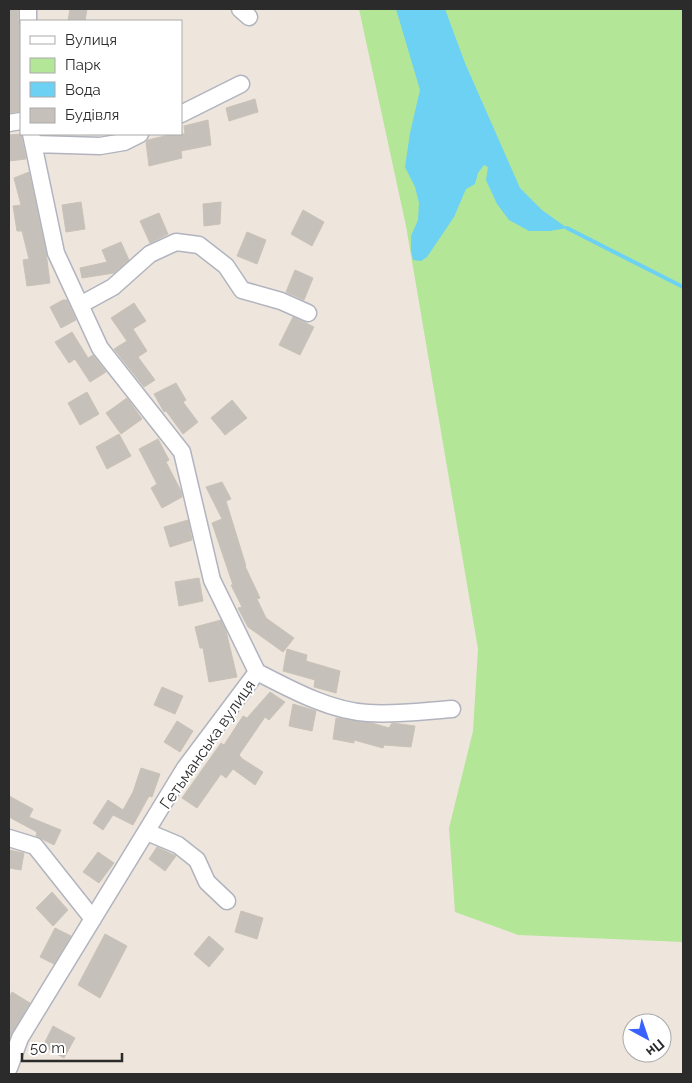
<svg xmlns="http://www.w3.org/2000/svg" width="692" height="1083" viewBox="0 0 692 1083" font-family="Raleway,sans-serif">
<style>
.green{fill:#b4e698}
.water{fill:#6dd1f3}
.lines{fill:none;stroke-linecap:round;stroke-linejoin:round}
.stream{stroke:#6dd1f3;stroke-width:4}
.building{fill:#c6c0ba;stroke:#c9c2b7}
.minor-casing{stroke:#b1b4bf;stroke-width:19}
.minor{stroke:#fff;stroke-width:16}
.labels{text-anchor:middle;stroke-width:4;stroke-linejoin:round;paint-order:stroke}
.street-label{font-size:16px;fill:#2b2b2b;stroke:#fff}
</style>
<rect width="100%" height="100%" fill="#eee6dd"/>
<path class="green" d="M359,9H683V942L518,935L455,912L449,828L473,731L478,649L406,226Z"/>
<path class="water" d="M396,9H445L465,63L520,188L542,210L567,228L550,231H529L509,220L497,204L486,180L488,167L484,165L478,173L475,184L466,189L454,217L427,257L421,261L413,260L411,251V236L418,220L419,203L415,187L405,167L410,133L420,90Z"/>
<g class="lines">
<path class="stream" d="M567,228L683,287"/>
</g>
<path class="building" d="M9,9L18,10V21L21,28V111L9,113Z
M70,9H87L85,21H68Z
M255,99L258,112L229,121L226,108Z
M208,120L211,145L181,151L182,158L149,166L146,142L148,140L173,134H185L184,126Z
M21,134L26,159L9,161V135Z
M29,172L46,252L50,283L27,286L23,260L29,259L22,231H17L13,206L21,205L14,178Z
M81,202L85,229L66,232L62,205Z
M221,202L220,224L204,226L203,204Z
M303,210L324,222L312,246L291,234Z
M159,213L168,234L150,243L140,221Z
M247,232L266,240L257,264L237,256Z
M121,242L129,260L114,273L82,278L80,268L107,262L102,250Z
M295,270L313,278L304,300L286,292Z
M63,300H67L76,320L61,328L50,307Z
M134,303L146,321L133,329L147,351L138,357L155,380L144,387L114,349L127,341L111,318Z
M293,317L314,327L300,355L279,345Z
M72,332L88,358L93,355L106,372L90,382L75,359L69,363L55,342Z
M176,383L186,400L183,402L198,422L183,434L166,411L164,412L154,394Z
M87,392L99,414L80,425L68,403Z
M127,398L142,419L121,434L106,413Z
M232,400L247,418L225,435L211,418Z
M119,434L131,456L107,469L96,447Z
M158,439L169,460L166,462L181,491L182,497L162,508L151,488L157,484L139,449Z
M222,482L231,499L226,501L246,566H245L260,598L257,599L266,618L294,638L283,652L248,627L238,608L242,607L231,585H233L212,523L222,519L206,487Z
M188,520L192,540L170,547L164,527Z
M199,578L203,601L179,606L175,582Z
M221,620L226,631L237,677L209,682L203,648H200L195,627Z
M287,649L307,655L306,661L340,671L336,693L314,687L315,680L283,671Z
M162,687L183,696L175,714L154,705Z
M270,692L285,702L269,720L265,717L239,755L241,757V758L263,772L255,785L233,769L226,778L221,774L197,808L182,798L221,743L224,745L243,716L247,718Z
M293,704L316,711L312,731L289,726Z
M336,718L372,723L389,728L392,723L415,726L411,747L384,745L383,748L354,740V743L333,739Z
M177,721L193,731L180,752L164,742Z
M141,768L160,774L152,797L149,796L133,825L113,815L103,830L93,823L108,800L123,810L133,792Z
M9,796L33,809L29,817L61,830L54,845L36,836L37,832L9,817Z
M157,847L176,856L165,871L149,859Z
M9,850L24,853L21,870L9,868Z
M98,852L114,863L99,883L83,872Z
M52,892L68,910L53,926L36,908Z
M241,911L263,918L257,939L235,932Z
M55,928L71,936L54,964L40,957Z
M105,934L127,946L100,998L78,985Z
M209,936L224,949L209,967L194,954Z
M12,992L30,1003L9,1039V998Z
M53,1026L75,1038L64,1058L43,1046Z"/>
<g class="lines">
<defs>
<path id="minor" d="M240,9L249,17
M28,21V9
M181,114L241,84
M9,123L21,121
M34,144L100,146L124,142L140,134
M80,305L113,287L150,254L176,242L199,245L226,266L242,290L281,301L308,313
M257,672C290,689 330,711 368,713C395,715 424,711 452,709
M147,832L178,845L197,860L207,882L227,901
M9,838L35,846L93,919
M9,1068L20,1038L185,768L257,672L212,580L182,452L100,348L56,253L31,134"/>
</defs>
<use href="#minor" class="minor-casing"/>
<use href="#minor" class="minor"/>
</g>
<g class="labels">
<g class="street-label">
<text transform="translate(207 744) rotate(-55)" y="6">Гетьманська вулиця</text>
</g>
</g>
<rect width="692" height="1083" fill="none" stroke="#2b2b2b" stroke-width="20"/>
<rect x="20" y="20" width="162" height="115" fill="#ffffff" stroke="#aaaaaa"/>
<rect x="30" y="36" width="25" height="8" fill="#ffffff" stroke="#aaaaaa"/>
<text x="65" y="45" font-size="15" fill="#2b2b2b">Вулиця</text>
<rect x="30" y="58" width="25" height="15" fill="#b4e698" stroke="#aaaaaa"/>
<text x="65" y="70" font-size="15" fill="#2b2b2b">Парк</text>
<rect x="30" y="82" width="25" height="15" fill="#6dd1f3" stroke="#aaaaaa"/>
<text x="65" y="95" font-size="15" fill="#2b2b2b">Вода</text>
<rect x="30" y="108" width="25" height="15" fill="#c6c0ba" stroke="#aaaaaa"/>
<text x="65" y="120" font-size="15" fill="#2b2b2b">Будівля</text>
<g transform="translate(647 1038) rotate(140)"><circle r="24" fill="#ffffff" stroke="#aaaaaa"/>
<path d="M0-4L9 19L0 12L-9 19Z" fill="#3961ff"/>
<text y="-8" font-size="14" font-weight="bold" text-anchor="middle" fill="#2b2b2b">Пн</text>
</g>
<path d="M22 1053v8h100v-8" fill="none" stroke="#2b2b2b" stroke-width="2.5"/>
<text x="30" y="1053" font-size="15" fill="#2b2b2b" stroke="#ffffff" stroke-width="4" paint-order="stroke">50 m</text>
</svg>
